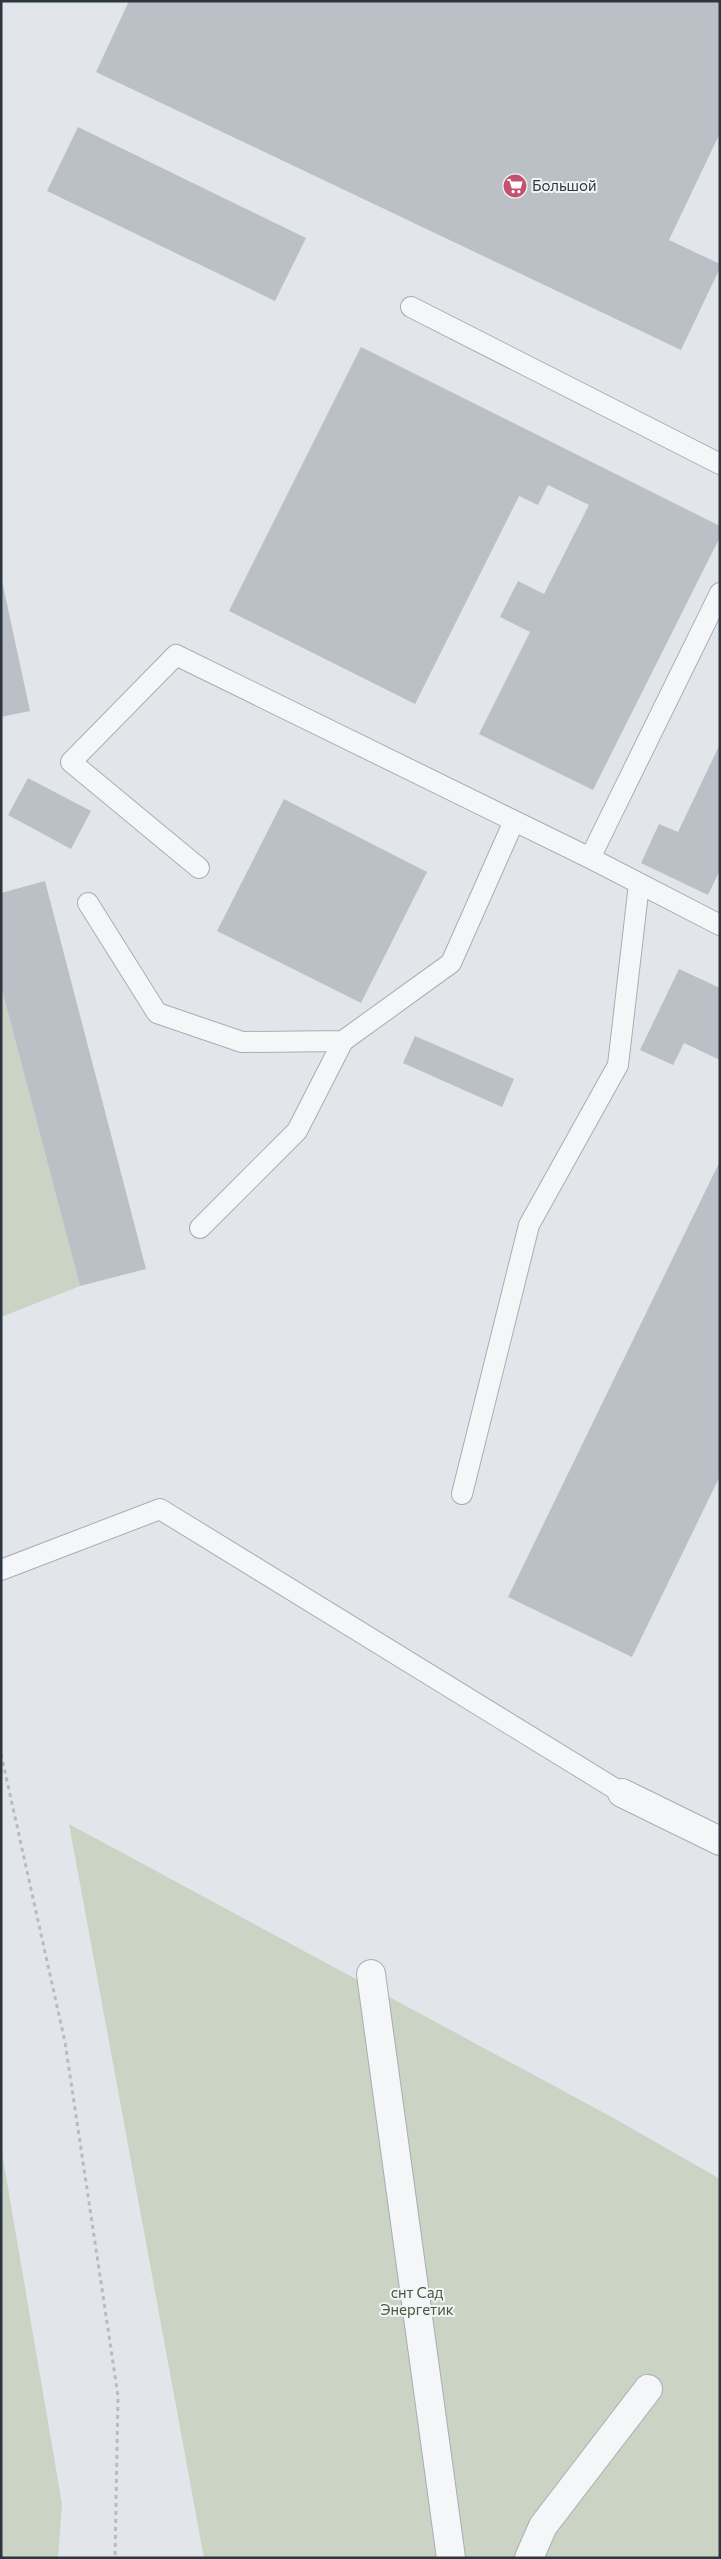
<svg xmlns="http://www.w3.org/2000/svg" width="721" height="2559" viewBox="0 0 721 2559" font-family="Commissioner,sans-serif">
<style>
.green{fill:#cad3c4}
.building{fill:#bac0c6}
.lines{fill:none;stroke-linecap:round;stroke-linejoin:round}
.service-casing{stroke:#a7aeb4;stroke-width:22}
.minor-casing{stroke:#a7aeb4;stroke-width:30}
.path{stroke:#b8bcc1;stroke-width:3;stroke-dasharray:4 4;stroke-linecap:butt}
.service{stroke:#f5f6f8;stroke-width:20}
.minor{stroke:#f5f6f8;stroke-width:28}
.labels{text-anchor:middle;stroke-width:4;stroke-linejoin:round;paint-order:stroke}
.poi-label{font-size:15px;fill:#2b3640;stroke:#f2f5f7;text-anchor:start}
.park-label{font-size:15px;fill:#445b3a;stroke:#f2f5f7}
</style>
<rect width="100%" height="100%" fill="#e2e6ea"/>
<path class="green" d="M1,986L80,1286L1,1317Z
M69,1824L617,2120L720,2179V2558H204Z
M1,2147L62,2504L58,2558H1Z"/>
<path class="building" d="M129,1H720V133L669,240L720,264V268L681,350L96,72Z
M78,127L306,238L275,301L47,191Z
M361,347L720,526V537L593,790L479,734L530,632L500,617L518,581L544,594L589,505L548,485L538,505L519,496L415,704L229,611Z
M1,576L30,711L1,717Z
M720,744V870L708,895L641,863L659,824L678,832Z
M28,778L91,811L71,849L8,815Z
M284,799L427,872L361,1003L217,931Z
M45,881L146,1269L80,1286L1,986V893Z
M679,969L720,988V1060L684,1043L673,1065L640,1050Z
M415,1036L514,1079L502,1107L403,1063Z
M720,1161V1476L632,1657L508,1597Z"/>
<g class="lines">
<defs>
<path id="service" d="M411,307L720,464
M590,858L720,593
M199,868L71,762L176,655L590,858L720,925
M88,903L157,1013L242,1042L343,1041L451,963L514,821
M200,1228L297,1131L343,1041
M462,1494L529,1225L618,1065L639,884
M1,1570L160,1509L622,1793"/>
<path id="minor" d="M622,1793L720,1841
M371,1974L451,2558
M529,2558L543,2526L648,2389"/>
</defs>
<use href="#service" class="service-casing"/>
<use href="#minor" class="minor-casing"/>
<path class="path" d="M1,1754L65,2042L118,2396L115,2558"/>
<use href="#service" class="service"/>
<use href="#minor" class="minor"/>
</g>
<defs>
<symbol id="supermarket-disc" viewBox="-11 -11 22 22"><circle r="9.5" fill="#c55171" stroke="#f2f5f7"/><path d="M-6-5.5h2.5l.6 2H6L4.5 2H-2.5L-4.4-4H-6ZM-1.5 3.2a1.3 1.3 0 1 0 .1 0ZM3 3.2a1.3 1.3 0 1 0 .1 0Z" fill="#fff"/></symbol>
</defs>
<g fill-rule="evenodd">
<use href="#supermarket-disc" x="501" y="172" width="28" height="28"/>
</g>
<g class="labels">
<g class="poi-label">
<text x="532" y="191">Большой</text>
</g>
<g class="park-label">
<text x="417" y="2298">снт Сад<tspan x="417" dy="17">Энергетик</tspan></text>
</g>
</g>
<rect width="721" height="2559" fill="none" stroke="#2b3640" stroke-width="5"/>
</svg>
